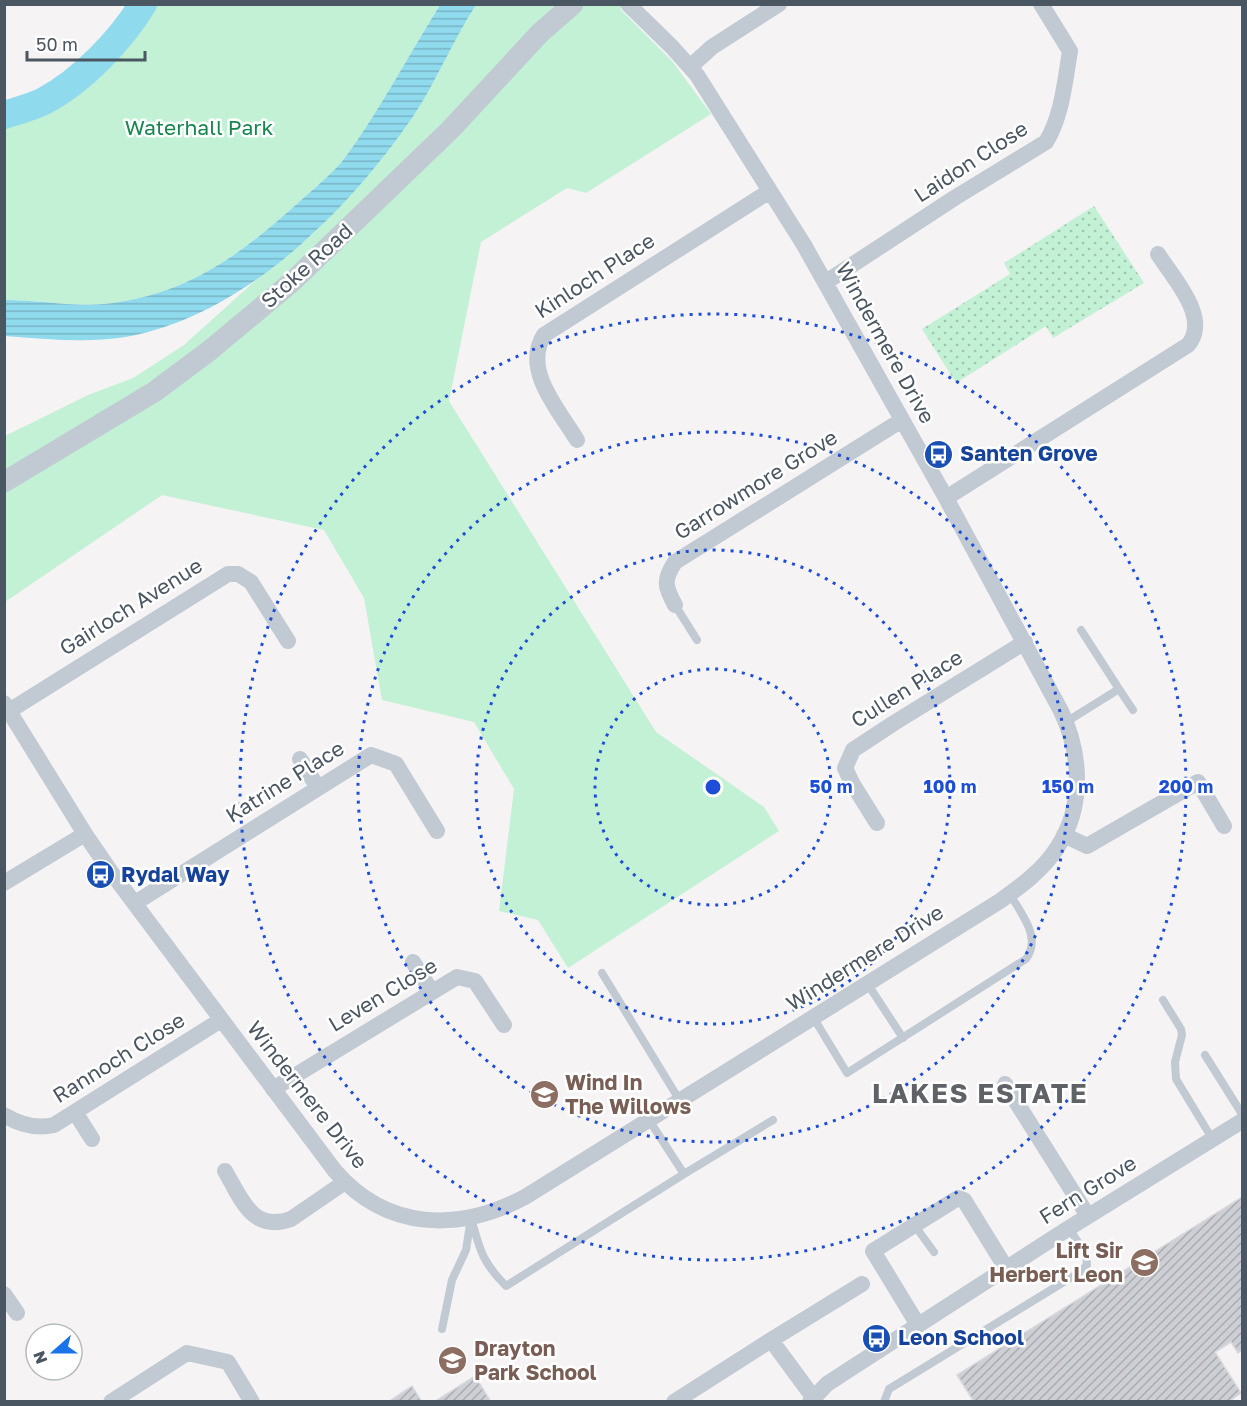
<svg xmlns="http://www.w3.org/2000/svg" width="1247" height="1406" viewBox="0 0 1247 1406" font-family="'Golos Text',sans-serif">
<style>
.grass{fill:url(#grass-dots)}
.park{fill:#c3f1d5}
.water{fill:url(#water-rules)}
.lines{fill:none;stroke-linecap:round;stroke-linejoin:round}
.river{stroke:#90daee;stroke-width:28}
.building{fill:url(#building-hatch);stroke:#d7d9de;stroke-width:1.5}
.service{stroke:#c1cad2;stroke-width:8}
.minor{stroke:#c1cad2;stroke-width:16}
.tertiary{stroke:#c1cad2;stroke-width:21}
.ring{fill:none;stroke:#1d4ed8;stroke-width:3;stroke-dasharray:3 6}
.labels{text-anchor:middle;stroke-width:5;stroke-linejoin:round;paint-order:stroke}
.park-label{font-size:21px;fill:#17864f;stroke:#fff}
.street-label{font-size:21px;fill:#4a5661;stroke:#fff}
.transit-label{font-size:21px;font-weight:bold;fill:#164399;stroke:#fff;text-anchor:start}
.education-label{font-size:21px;font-weight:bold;fill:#785e54;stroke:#fff;text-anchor:start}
.district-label{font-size:27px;font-weight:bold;letter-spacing:1.5px;fill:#5f6368;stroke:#fff}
.centre{fill:#1d4ed8;stroke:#fff;stroke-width:3}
.ring-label{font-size:18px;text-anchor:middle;font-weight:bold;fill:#1d4ed8;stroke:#fff;stroke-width:5;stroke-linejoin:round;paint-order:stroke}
</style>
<defs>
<pattern id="grass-dots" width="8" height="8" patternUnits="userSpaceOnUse" patternTransform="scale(1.5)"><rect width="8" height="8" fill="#c3f1d5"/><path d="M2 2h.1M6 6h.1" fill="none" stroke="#a0c6b0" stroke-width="1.8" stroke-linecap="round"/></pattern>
<pattern id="water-rules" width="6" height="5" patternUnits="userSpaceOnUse" patternTransform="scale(1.5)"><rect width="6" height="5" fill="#90daee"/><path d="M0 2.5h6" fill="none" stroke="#78b4c4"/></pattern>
<pattern id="building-hatch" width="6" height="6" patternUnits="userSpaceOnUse" patternTransform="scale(1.5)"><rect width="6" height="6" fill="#cdcfd5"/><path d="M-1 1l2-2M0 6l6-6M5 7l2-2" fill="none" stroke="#a8abb0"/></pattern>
</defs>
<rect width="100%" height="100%" fill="#f5f3f3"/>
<path class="grass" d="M1094,206L1144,283L1053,338L1046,326L956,383L922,329L1010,274L1004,263Z"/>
<path class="park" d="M143,5H440C408,56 380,110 344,159C331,175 313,189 298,203C241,254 191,292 113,303C77,308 41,300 5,300L4,115C17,111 32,107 44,101C82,81 121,40 143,5Z
M476,5H626L620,9L672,61L711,114L586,193L567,188L481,242L449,401L656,732L764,807L779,831L568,968L538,920L499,911L514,789L474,722L382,700L364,598L324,530L162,495L5,602V436L88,395L133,378L184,345L257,279L312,235L351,195L385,154L415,113L439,72L450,47Z"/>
<path class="water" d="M440,5H476C453,40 437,80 414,115C350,209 247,313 131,336C89,344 47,339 5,336V300C41,300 77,308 113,303C191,292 241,254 298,203C313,189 331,175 344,159C380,110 408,56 440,5Z"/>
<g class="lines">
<path class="river" d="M4,115C17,111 32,107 44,101C82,81 121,40 143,4"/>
</g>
<path class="building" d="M1242,1197V1350L1238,1353L1231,1342L1215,1352L1241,1393L1228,1402H974L957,1375Z
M475,1376L491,1402H434Z
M412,1386L422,1402H388Z"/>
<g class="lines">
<path class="service" d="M675,605L697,640
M1119,689L1133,710
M1066,722L1119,689L1081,630
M602,973L680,1101
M867,983L903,1038
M1163,1000L1181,1029L1182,1035L1175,1062L1176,1079L1213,1140
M813,1017L847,1073L1026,959C1042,937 1021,914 1010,894
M1205,1055L1242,1114
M684,1174L773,1120
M915,1226L934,1252
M442,1329L452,1280L466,1250L471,1218C480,1250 482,1262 506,1286L684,1174L649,1120
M884,1402L889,1389L1080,1272L1087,1265L1086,1255L1069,1228"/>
<path class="minor" d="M690,67L712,47L779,4
M826,282L956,197L1046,142C1062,116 1065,81 1070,51L1041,4
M577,440C559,410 522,370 544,335L770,191
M946,498L1188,345C1211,318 1173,278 1158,254
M675,605C665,587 663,580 675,562L902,420
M4,703L85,834L111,872L335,1171C387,1231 459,1232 525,1197L1000,901C1021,886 1043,870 1057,848C1085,806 1081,753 1061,711L946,498L804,245L697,75L672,47L628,4
M9,711L228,574H238L251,582L288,641
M300,759L318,788
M877,823L852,783L845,768L853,750L894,723L1025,642
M1064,835L1087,846L1198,782L1224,826
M4,883L85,834
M135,903L371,755L396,764L437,831
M413,962L432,992
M1005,1084L1088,1216
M273,1089L457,977L475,981L504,1025
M75,1112L92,1139
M4,1115C19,1124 37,1129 54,1125L221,1020
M225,1171C241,1198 252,1233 291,1219L345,1182
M4,1294L17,1313
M918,1325L873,1251L958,1198L964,1200L1006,1268
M771,1340L862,1284
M111,1402L187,1353L228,1362L252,1402
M674,1402L771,1340L813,1397
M810,1402L827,1384L850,1369L1069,1228L1242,1121"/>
<path class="tertiary" d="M4,482L154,392L209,351L293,281L451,129L540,33L573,4"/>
</g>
<g class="ring">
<circle cx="713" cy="787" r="118"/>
<circle cx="713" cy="787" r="237"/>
<circle cx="713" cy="787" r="355"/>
<circle cx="713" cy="787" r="473"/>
</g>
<defs>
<symbol id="bus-disc" viewBox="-11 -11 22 22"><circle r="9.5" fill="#1a4fb4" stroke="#fff"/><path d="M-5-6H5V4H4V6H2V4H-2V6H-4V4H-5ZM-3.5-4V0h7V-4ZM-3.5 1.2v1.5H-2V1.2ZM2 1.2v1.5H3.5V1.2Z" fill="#fff"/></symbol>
<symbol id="school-disc" viewBox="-11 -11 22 22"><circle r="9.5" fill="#8d6e63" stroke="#fff"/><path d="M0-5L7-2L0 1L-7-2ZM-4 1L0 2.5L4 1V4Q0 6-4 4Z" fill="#fff"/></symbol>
</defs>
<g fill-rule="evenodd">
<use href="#bus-disc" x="922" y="438" width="33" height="33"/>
<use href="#bus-disc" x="84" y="858" width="33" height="33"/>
<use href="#school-disc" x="528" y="1078" width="33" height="33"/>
<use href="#school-disc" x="1128" y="1246" width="33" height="33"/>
<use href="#bus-disc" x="860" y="1322" width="33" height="33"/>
<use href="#school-disc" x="436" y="1344" width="33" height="33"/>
</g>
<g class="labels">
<g class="park-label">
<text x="199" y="135">Waterhall Park</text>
</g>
<g class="street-label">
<text transform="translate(971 162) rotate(-33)" y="7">Laidon Close</text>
<text transform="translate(307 266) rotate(-42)" y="7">Stoke Road</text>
<text transform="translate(595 276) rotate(-33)" y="7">Kinloch Place</text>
<text transform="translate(885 343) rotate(61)" y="7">Windermere Drive</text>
<text transform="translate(756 485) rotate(-32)" y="7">Garrowmore Grove</text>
<text transform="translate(131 607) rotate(-32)" y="7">Gairloch Avenue</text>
<text transform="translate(907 689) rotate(-32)" y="7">Cullen Place</text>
<text transform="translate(285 782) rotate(-32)" y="7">Katrine Place</text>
<text transform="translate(865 958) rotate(-32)" y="7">Windermere Drive</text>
<text transform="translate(383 995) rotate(-31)" y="7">Leven Close</text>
<text transform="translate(119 1058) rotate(-32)" y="7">Rannoch Close</text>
<text transform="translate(307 1095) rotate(52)" y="7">Windermere Drive</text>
<text transform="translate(1088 1190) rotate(-32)" y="7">Fern Grove</text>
</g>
<g class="transit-label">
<text x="960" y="461">Santen Grove</text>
<text x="121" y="882">Rydal Way</text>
<text x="898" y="1345">Leon School</text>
</g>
<g class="education-label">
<text x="565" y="1090">Wind In<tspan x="565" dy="24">The Willows</tspan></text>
<text x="1123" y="1258" text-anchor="end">Lift Sir<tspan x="1123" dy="24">Herbert Leon</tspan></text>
<text x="474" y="1356">Drayton<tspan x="474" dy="24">Park School</tspan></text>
</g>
<g class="district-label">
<text x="980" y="1103">LAKES ESTATE</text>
</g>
</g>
<circle cx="713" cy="787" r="9" class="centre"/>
<g class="ring-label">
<text x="831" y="793">50 m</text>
<text x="950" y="793">100 m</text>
<text x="1068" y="793">150 m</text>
<text x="1186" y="793">200 m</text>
</g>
<rect width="1247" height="1406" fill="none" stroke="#4a5661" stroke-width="12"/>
<g transform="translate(54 1352) rotate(249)"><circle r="28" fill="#ffffff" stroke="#b7bbc0" stroke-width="1.5"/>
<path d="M0-4.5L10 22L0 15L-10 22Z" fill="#1a73e8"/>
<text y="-9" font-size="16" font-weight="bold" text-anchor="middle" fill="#4a5661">N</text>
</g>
<path d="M27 51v9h118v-9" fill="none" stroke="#4a5661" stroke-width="3"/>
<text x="36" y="51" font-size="18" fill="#4a5661" stroke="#ffffff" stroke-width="4.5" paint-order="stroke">50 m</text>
</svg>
